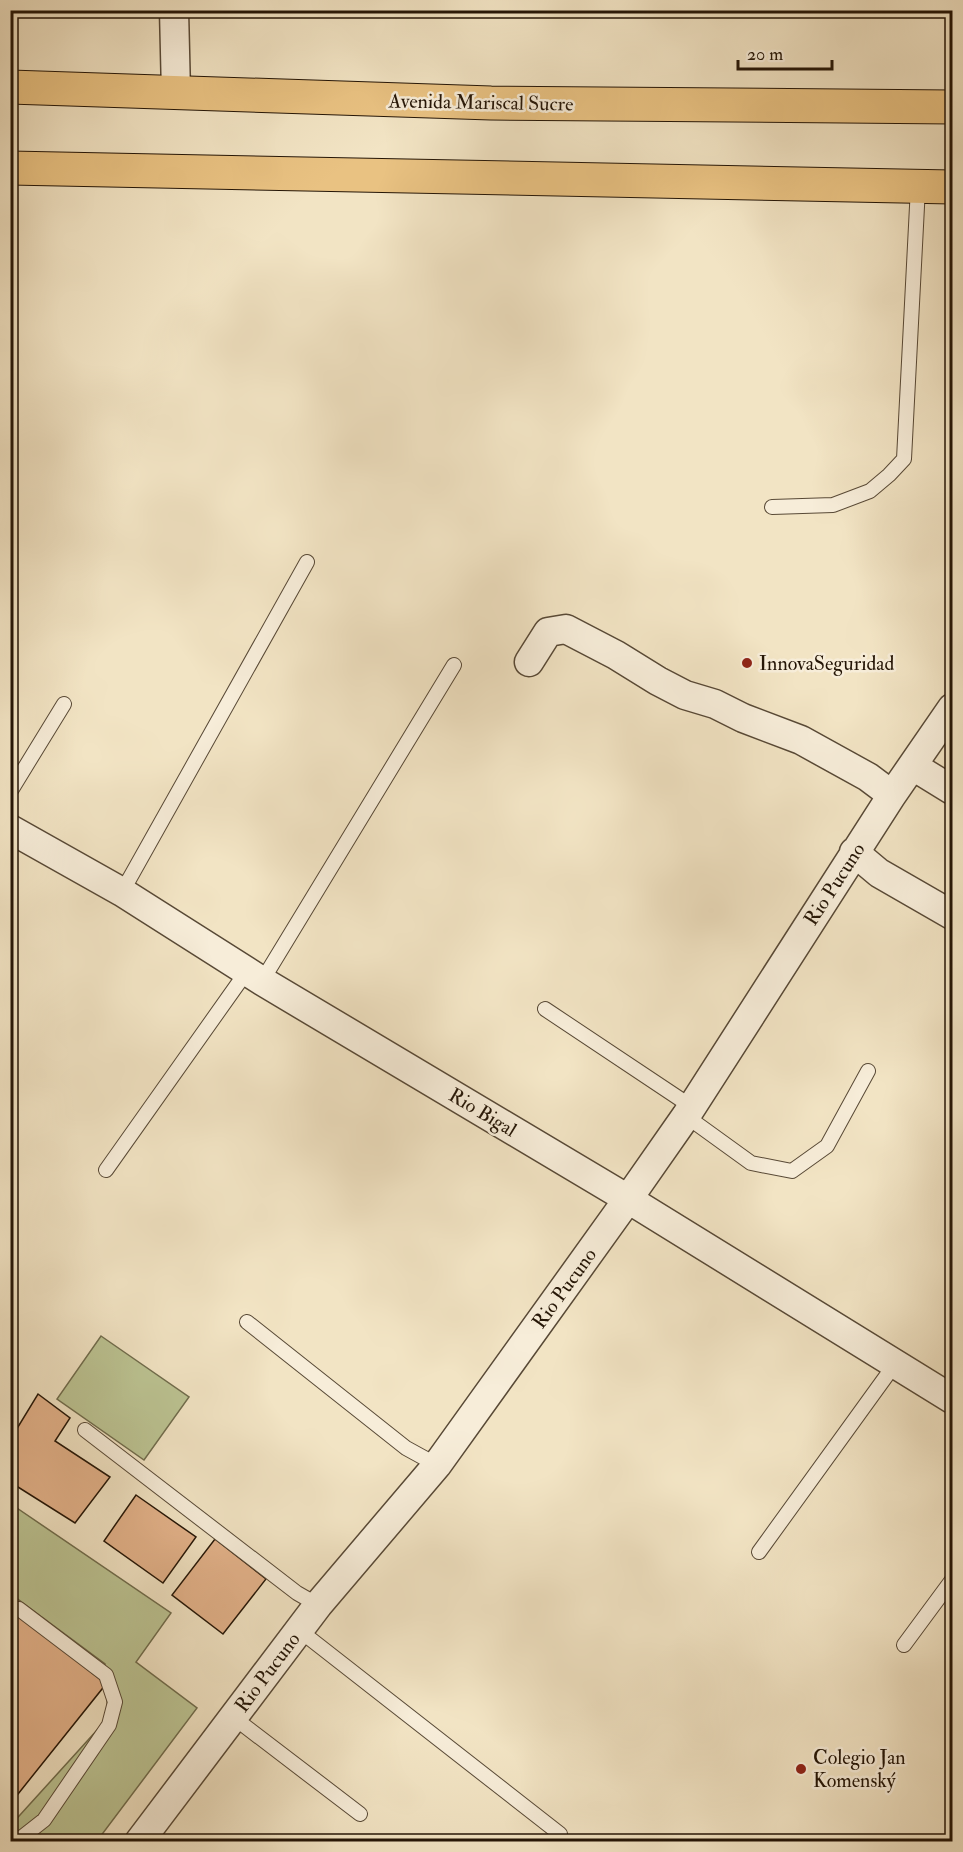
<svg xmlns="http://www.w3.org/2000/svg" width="963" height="1852" viewBox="0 0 963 1852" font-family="'IM FELL Double Pica',serif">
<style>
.green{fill:#bcc493;stroke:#706c4c;stroke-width:1.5}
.building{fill:#e3b28a;stroke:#241506;stroke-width:1.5}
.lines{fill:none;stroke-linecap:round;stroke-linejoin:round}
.lane-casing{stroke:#584936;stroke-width:16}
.street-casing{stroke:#584936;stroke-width:31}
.primary-casing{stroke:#241506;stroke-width:35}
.lane{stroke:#f7edd9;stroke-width:14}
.street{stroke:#f7edd9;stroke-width:28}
.primary{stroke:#e9c282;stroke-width:33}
.poi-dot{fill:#8f2418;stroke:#f7edd9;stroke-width:2}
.labels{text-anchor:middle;stroke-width:5;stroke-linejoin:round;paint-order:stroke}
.street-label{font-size:20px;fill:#241506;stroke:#f7edd9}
.poi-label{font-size:20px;fill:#241506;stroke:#f7edd9;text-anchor:start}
</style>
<rect width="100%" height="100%" fill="#f2e4c4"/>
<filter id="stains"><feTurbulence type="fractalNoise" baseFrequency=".00333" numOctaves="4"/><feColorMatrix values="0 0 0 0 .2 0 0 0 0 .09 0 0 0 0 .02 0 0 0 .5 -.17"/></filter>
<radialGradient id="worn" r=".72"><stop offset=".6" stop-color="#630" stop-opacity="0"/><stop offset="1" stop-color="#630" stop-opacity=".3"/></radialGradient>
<path class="green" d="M101,1336L189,1397L144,1460L57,1399Z
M11,1504L171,1613L136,1662L197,1708L97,1841H11L10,1826L108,1718L105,1664L11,1594Z"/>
<path class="building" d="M38,1394L70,1418L55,1441L110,1477L75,1523L10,1482V1440Z
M136,1495L196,1537L163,1583L104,1541Z
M215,1539L266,1579L223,1634L172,1595Z
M16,1613L106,1684L10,1804V1620Z"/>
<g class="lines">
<defs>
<path id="lane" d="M772,507L833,505L870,491L889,475L904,459L918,187
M10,792L64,704
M122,892L307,562
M262,981L454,665
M545,1009L692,1107
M686,1116L751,1163L792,1171L827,1146L868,1071
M106,1170L247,971
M247,1322L406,1448L437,1465
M85,1430L297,1593L318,1605
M759,1552L895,1364
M10,1610L19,1609L106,1675L115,1702L109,1725L44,1820L16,1842
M299,1630L560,1834
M904,1645L952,1580
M233,1717L360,1814"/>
<path id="street" d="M174,10L176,93
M529,662L548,632L566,629L616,655L658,681L685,695L715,704L743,718L801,740L868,777L892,795
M913,766L952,790
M10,829L122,892L262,981L628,1199L952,1399
M854,852L879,873L952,915
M139,1842L318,1605L437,1465L628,1199L686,1116L892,795L952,708"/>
<path id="primary" d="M10,87L491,103L952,107
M10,168L952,187"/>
</defs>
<use href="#lane" class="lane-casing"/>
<use href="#street" class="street-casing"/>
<use href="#primary" class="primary-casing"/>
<use href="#lane" class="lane"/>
<use href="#street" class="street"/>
<use href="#primary" class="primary"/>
</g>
<g class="poi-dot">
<circle cx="747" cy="663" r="6"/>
<circle cx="801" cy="1769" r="6"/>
</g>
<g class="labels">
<g class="street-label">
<text transform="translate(481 102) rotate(1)" y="7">Avenida Mariscal Sucre</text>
<text transform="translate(834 884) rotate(-57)" y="7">Rio Pucuno</text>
<text transform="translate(483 1112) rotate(31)" y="7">Rio Bigal</text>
<text transform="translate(564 1288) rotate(-54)" y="7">Rio Pucuno</text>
<text transform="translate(267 1672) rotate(-53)" y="7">Rio Pucuno</text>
</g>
<g class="poi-label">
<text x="759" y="670">InnovaSeguridad</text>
<text x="813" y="1764">Colegio Jan<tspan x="813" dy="23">Komenský</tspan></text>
</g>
</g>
<rect width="963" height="1852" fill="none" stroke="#f2e4c4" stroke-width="36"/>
<rect x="12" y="12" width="939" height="1828" fill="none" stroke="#241506" stroke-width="3"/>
<rect x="18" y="18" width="927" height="1816" fill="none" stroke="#241506" stroke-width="1.5"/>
<path d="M738 60v9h94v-9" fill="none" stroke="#241506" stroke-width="3"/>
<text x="747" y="60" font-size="18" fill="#241506" stroke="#f7edd9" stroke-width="4.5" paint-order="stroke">20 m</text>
<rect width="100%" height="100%" filter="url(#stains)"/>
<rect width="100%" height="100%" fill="url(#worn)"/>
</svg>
